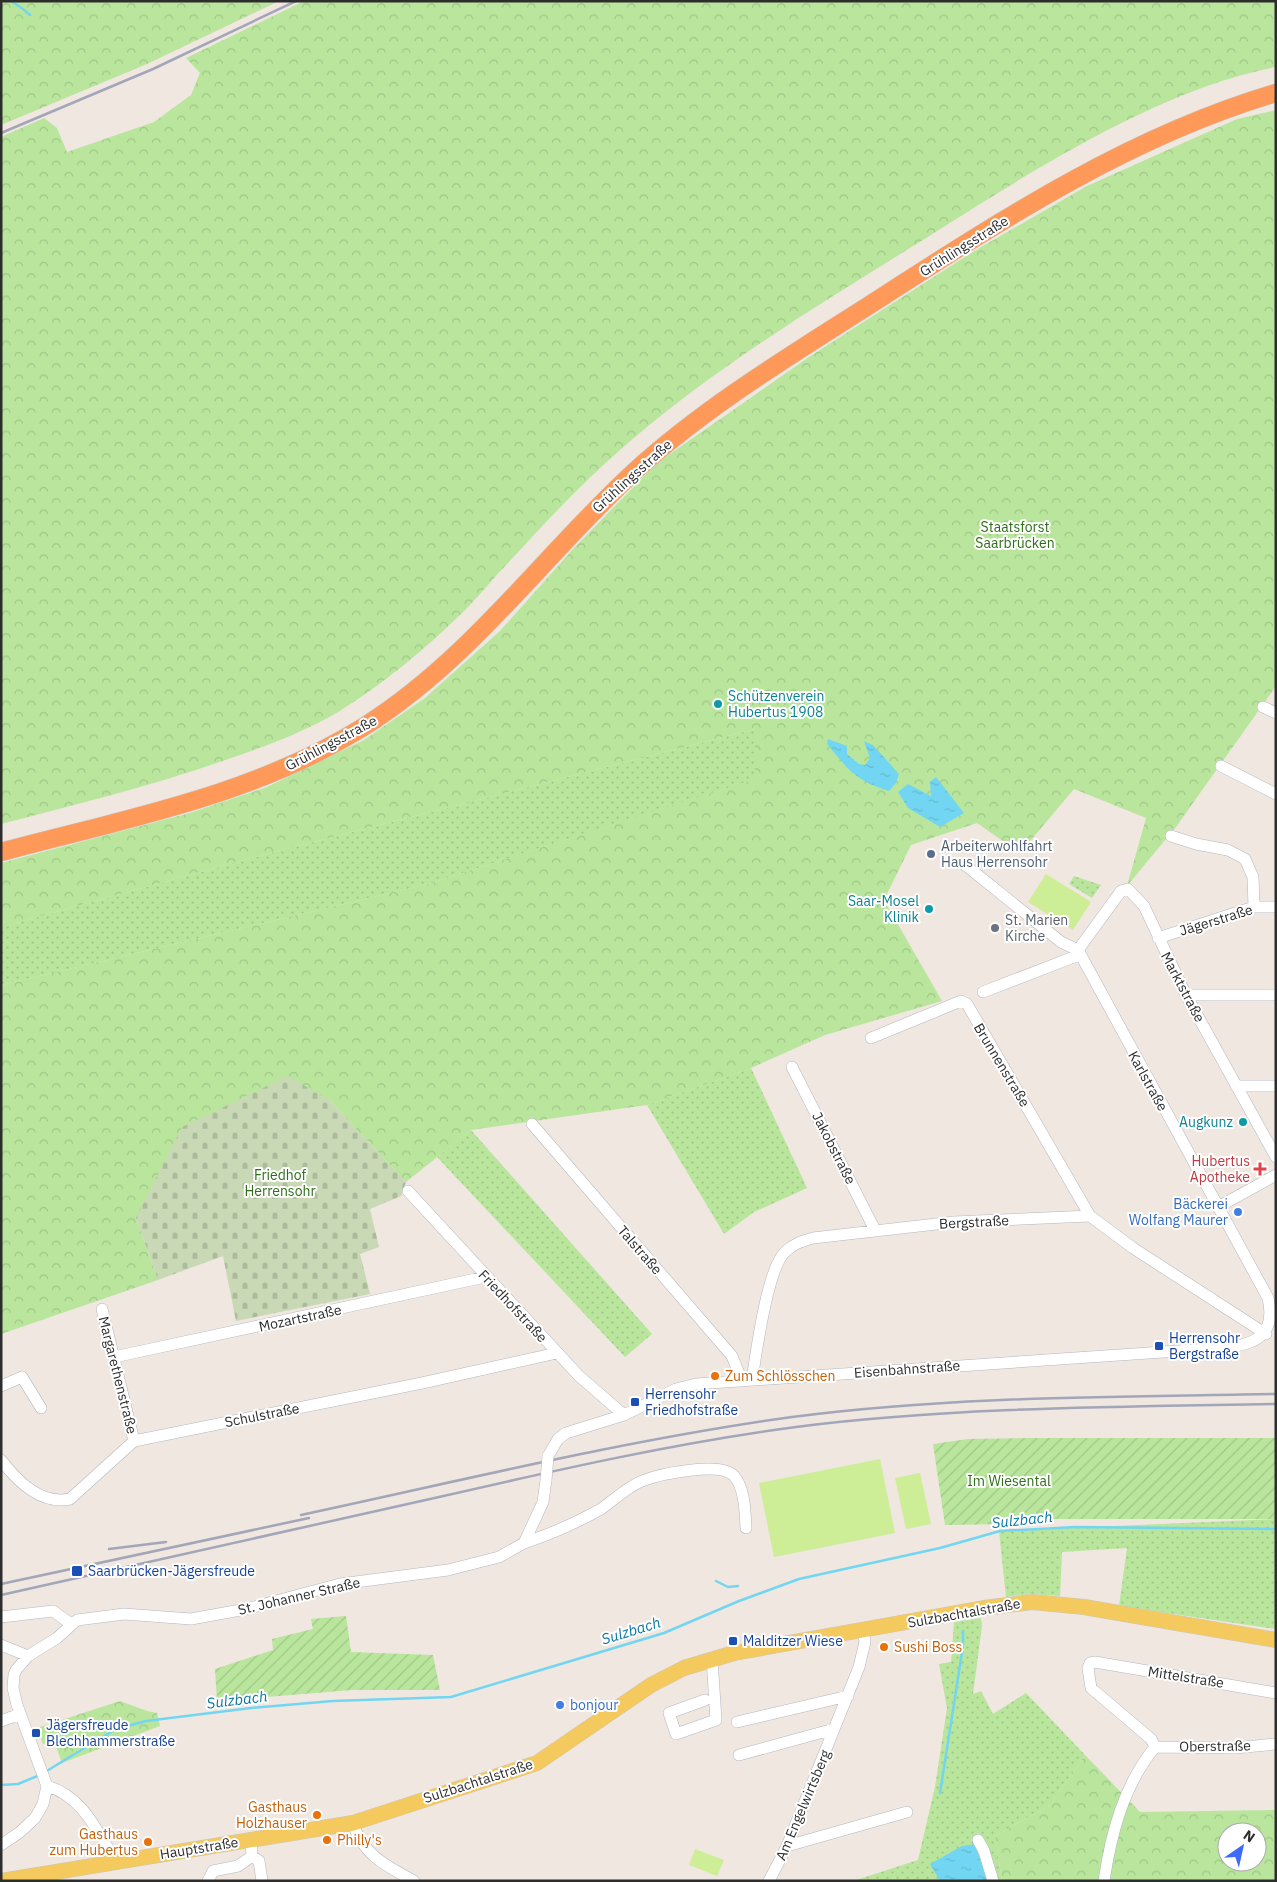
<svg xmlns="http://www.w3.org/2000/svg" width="1277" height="1882" viewBox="0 0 1277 1882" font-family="'IBM Plex Sans',sans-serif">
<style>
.grass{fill:url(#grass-dots)}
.forest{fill:url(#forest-crowns);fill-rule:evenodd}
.cemetery{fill:url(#cemetery-stones)}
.garden{fill:url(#garden-furrows)}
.pitch{fill:#cded97}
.water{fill:url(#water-ripples)}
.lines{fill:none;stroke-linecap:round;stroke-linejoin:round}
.stream{stroke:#72d6f2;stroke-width:2.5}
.minor-casing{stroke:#b3b7c1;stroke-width:12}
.major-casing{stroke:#c8c8c8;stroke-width:16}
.highway-casing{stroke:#c8c8c8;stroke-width:19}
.minor{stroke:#fff;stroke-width:11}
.major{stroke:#f4ca5f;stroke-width:15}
.highway{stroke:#ff995a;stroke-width:18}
.rail{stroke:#a2a6b8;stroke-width:2.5}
.minor-bridge-casing{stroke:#b3b7c1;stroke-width:12;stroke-linecap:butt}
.minor-bridge{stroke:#fff;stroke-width:11}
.culture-dot{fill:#0f9aa8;stroke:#fff;stroke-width:2}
.service-dot{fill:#5c6f8a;stroke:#fff;stroke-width:2}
.worship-dot{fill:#6b7280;stroke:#fff;stroke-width:2}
.health-dot{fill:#e0444e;stroke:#fff;stroke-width:2}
.shop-dot{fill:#3f7fe0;stroke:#fff;stroke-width:2}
.transit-dot{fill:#1a4fb4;stroke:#fff;stroke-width:2}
.food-dot{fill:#e8710a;stroke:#fff;stroke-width:2}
.labels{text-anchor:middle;stroke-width:4;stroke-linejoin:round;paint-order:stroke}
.street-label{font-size:14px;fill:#2d2d2d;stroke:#fff}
.park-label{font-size:14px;fill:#2f6e19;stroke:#fff}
.culture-label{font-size:14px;fill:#0d838f;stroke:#fff;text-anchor:end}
.service-label{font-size:14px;fill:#4e5e75;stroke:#fff;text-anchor:start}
.worship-label{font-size:14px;fill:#5b616d;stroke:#fff;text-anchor:start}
.health-label{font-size:14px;fill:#be3a42;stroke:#fff;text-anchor:end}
.shop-label{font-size:14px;fill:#366cbe;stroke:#fff;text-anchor:end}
.transit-label{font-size:14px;fill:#164399;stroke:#fff;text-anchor:start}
.food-label{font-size:14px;fill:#c56008;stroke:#fff;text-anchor:start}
.water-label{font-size:15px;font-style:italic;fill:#0b77a3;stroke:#fff}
</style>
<defs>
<pattern id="grass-dots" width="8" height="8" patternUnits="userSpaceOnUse" patternTransform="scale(1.25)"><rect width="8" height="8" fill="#b9e69c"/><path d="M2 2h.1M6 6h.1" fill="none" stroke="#9fc687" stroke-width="1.8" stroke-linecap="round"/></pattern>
<pattern id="forest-crowns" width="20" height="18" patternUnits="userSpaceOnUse" patternTransform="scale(1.25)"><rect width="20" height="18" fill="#b9e69c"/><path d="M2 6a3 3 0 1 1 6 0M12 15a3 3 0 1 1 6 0" fill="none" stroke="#9fc687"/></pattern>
<pattern id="cemetery-stones" width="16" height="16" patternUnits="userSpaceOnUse" patternTransform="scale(1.25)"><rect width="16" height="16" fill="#c9d9b6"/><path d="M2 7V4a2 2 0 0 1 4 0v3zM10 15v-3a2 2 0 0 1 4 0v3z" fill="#adbb9d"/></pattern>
<pattern id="garden-furrows" width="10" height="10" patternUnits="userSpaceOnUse" patternTransform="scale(1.25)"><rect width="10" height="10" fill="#b9e69c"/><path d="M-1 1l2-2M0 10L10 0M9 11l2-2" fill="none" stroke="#9fc687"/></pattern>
<pattern id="water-ripples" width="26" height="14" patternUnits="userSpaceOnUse" patternTransform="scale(1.25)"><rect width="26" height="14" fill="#72d6f2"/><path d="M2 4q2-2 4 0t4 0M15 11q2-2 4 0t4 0" fill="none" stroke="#63b8d0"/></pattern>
</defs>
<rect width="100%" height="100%" fill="#efe7e0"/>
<path class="grass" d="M755,729L756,779L428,884L1,985V927L270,853Z
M1074,876L1101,885L1092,898L1069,884Z
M751,1068L807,1188L754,1212L724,1234L647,1105Z
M471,1130L652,1334L625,1357L437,1157Z
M1276,1519V1629L1119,1606L1127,1548L1062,1552L1060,1596L1032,1594L1006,1597L999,1531Z
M981,1618L982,1626L973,1694L981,1691L993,1714L1026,1693L1085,1755L1050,1805L995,1836L1002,1881H853L918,1860L935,1787L947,1708L939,1664L951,1662L954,1622Z"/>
<path class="forest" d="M1,1H279L147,64L1,125Z
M304,1H1276V67C1153,91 1023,177 918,243C815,307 711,370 620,450C580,485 544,524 508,563C492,579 478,598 462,613C424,650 383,684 338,712C306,731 269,745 234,757C158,784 79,804 1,824V137L44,118L57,128L67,152L154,122L191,95L200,73L186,58Z
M1276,110V686L1176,827L1127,886L1146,818L1074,789L1020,853L977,823L911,845L884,900L942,1001L825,1035L751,1068L647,1105L471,1130L406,1182L329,1100L136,1218L158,1280L1,1334V985L428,884L755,779V729L270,853L1,927V863L190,813L267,787L364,740L425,698L500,631L574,548L657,463L809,357L971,253L1087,186L1237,119Z
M120,1701L147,1711L157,1713L160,1726L62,1763L54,1741L43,1744L37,1728Z
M1085,1755L1140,1812L1276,1810V1881H1002L995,1836L1050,1805ZM1227,1832H1257V1862H1227Z"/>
<path class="cemetery" d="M288,1076L329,1100L406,1182L401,1196L370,1209L379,1247L360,1254L370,1294L236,1321L223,1256L158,1280L136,1218L182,1127Z"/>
<path class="garden" d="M1028,1438H1276V1519H1036L1008,1524L945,1525L933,1444L968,1439Z
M346,1616L351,1652L433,1655L440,1690H352L217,1701L215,1669L273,1650L272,1639L313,1629L311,1619Z"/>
<path class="pitch" d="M1046,874L1091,902L1073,930L1028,902Z
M880,1459L895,1533L774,1557L759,1483Z
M920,1473L931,1524L906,1529L895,1478Z
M695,1849L724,1860L717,1876L689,1865Z"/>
<path class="water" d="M828,739L847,746V754L859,764L865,765L870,758L864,741L873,745L899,774L896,783L889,791C854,780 849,770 827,744Z
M936,777L964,813L940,827L908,808L898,792L908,784L931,796L930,782Z
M975,1844L987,1881H940L930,1864L962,1846Z"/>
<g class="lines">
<path class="stream" d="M11,1L23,9
M24,10L30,15
M716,1581L728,1587L738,1586
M45,1772L116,1729L146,1721L251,1708L333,1701L451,1697L664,1633L739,1601L799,1579L940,1548L1000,1531L1075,1527L1276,1529
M1,1785L18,1784L40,1775
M940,1793L963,1646V1631"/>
<defs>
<path id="minor" d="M1263,707L1276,713
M1221,766L1276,794
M1171,836L1196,844L1228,850L1245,859L1253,877L1254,907
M964,864L1061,942L1078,950
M1158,938L1254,907H1276
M1078,950L1121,891L1128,889L1144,906L1186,995L1276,1157
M983,992L1079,955
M1186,995H1276
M871,1038L961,1001L967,1004L1090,1216
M792,1067L875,1230
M1236,1086H1276
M532,1124L732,1356L742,1381
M408,1191L579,1376L624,1415
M1218,1207L1276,1175
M102,1309L134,1441
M114,1357L485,1277
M752,1380C756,1354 767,1269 785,1252C793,1244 802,1241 813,1238L954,1222L1090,1216L1133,1248L1266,1334
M1,1386L22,1377L41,1408
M548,1456L558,1439L566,1433L624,1415L676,1389L696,1384L1222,1348C1253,1345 1277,1337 1268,1298L1078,950
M1,1460C18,1482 41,1505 70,1499L134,1441L422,1383L557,1353
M524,1543C551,1534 576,1523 601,1509C614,1500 627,1487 642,1481C660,1474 721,1461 734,1476C745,1488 745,1512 746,1528
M1,1617L53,1611L71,1624
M1,1645L28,1656
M705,1700L669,1713L676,1734L716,1720L712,1658
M1,1721L20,1714
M737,1722L848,1696
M1155,1747L1235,1748L1276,1744
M739,1755L834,1729
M47,1786C81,1796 95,1827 112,1855L114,1862
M353,1823C362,1854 386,1866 414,1881
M978,1840L984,1851L993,1881
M1,1845L20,1832L35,1818L43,1804L47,1786L17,1705L13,1688L14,1675L16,1670L28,1656L57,1638L77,1620L124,1614L191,1619L246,1609L340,1584L448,1570L499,1557L524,1543L543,1502L546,1480
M787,1846L907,1812
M252,1856L259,1861L262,1881
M208,1881L213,1871L238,1866L252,1856L251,1840
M769,1881L787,1846L859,1667L865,1642L863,1631
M1104,1881C1111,1833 1124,1785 1155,1747L1151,1739L1091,1688L1088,1668L1090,1663L1095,1662L1276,1693"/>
<path id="major" d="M1,1881L353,1823L537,1763L651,1685L684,1668L734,1653L984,1608L1032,1602L1084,1607L1276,1640"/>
<path id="highway" d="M1,852C124,819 255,795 365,726C472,658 542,557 634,472C704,408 788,357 868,306C997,223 1127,137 1276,93"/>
</defs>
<use href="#minor" class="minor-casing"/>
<use href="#major" class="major-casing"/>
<use href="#highway" class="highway-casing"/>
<use href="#minor" class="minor"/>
<use href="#major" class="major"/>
<use href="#highway" class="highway"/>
<path class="rail" d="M1,133L153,69L296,1
M301,1515C464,1480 626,1440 792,1417C952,1396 1114,1397 1276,1394
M109,1549L166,1542
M1,1584L309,1518
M1,1595C147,1562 293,1529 439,1497C557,1470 675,1443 796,1427C955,1407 1115,1407 1276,1404"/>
<defs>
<path id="minor-bridge" d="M546,1480L548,1456"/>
</defs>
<use href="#minor-bridge" class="minor-bridge-casing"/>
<use href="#minor-bridge" class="minor-bridge"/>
</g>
<g class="culture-dot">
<circle cx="718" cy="704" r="5"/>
<circle cx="929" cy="909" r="5"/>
<circle cx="1243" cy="1122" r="5"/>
</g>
<circle class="service-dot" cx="931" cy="854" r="5"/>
<circle class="worship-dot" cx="995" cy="928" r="5"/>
<path class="health-dot" d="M1257.5 1161.5h5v5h5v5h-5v5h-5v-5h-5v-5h5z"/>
<g class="shop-dot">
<circle cx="1238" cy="1212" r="5"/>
<circle cx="560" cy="1705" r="5"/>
</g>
<g class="transit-dot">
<rect x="1154" y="1341" width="10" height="10" rx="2.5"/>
<rect x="630" y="1397" width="10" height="10" rx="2.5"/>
<rect x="71" y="1565" width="12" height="12" rx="2.5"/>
<rect x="728" y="1636" width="10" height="10" rx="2.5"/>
<rect x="31" y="1728" width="10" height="10" rx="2.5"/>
</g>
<g class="food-dot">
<circle cx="715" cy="1376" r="5"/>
<circle cx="884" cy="1647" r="5"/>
<circle cx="317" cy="1815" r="5"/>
<circle cx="327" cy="1840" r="5"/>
<circle cx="148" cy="1842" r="5"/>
</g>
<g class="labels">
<g class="street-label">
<text transform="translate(964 246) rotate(-32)" y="5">Grühlingsstraße</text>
<text transform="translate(632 476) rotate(-42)" y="5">Grühlingsstraße</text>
<text transform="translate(331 743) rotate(-28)" y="5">Grühlingsstraße</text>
<text transform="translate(1216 920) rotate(-17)" y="5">Jägerstraße</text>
<text transform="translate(1183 987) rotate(62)" y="5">Marktstraße</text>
<text transform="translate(1002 1065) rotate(59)" y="5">Brunnenstraße</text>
<text transform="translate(1148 1081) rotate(61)" y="5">Karlstraße</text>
<text transform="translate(834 1148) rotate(63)" y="5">Jakobstraße</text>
<text transform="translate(974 1222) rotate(-3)" y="5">Bergstraße</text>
<text transform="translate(640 1250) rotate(49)" y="5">Talstraße</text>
<text transform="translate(513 1306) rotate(47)" y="5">Friedhofstraße</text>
<text transform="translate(300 1318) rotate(-12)" y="5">Mozartstraße</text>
<text transform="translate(907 1369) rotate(-4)" y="5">Eisenbahnstraße</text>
<text transform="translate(118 1375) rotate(76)" y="5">Margarethenstraße</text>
<text transform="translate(262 1415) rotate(-11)" y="5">Schulstraße</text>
<text transform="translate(299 1596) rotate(-13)" y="5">St. Johanner Straße</text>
<text transform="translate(964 1613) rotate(-10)" y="5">Sulzbachtalstraße</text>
<text transform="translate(1186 1677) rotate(9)" y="5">Mittelstraße</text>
<text transform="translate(1215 1746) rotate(-1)" y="5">Oberstraße</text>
<text transform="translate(478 1781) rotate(-18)" y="5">Sulzbachtalstraße</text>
<text transform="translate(803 1805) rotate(-67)" y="5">Am Engelwirtsberg</text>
<text transform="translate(199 1848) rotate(-9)" y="5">Hauptstraße</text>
</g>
<g class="park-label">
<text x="1015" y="532">Staatsforst<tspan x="1015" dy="16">Saarbrücken</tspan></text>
<text x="280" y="1180">Friedhof<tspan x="280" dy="16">Herrensohr</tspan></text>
<text x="1009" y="1486">Im Wiesental</text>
</g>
<g class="culture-label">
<text x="728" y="701" text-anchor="start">Schützenverein<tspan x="728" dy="16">Hubertus 1908</tspan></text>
<text x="919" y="906">Saar-Mosel<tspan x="919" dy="16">Klinik</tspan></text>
<text x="1233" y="1127">Augkunz</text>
</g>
<g class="service-label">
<text x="941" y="851">Arbeiterwohlfahrt<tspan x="941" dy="16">Haus Herrensohr</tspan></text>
</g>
<g class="worship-label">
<text x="1005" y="925">St. Marien<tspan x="1005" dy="16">Kirche</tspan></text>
</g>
<g class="health-label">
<text x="1250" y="1166">Hubertus<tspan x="1250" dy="16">Apotheke</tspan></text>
</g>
<g class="shop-label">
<text x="1228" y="1209">Bäckerei<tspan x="1228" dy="16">Wolfang Maurer</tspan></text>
<text x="570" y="1710" text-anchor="start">bonjour</text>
</g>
<g class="transit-label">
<text x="1169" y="1343">Herrensohr<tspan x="1169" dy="16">Bergstraße</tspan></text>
<text x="645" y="1399">Herrensohr<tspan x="645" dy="16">Friedhofstraße</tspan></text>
<text x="88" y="1576">Saarbrücken-Jägersfreude</text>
<text x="743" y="1646">Malditzer Wiese</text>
<text x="46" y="1730">Jägersfreude<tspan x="46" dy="16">Blechhammerstraße</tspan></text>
</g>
<g class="food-label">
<text x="725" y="1381">Zum Schlösschen</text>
<text x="894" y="1652">Sushi Boss</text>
<text x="307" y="1812" text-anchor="end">Gasthaus<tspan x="307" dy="16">Holzhauser</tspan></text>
<text x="138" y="1839" text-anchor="end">Gasthaus<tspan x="138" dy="16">zum Hubertus</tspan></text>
<text x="337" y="1845">Philly's</text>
</g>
<g class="water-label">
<text transform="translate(1022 1520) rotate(-6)" y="5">Sulzbach</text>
<text transform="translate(631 1631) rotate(-17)" y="5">Sulzbach</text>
<text transform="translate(237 1700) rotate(-7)" y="5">Sulzbach</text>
</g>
</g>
<rect width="1277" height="1882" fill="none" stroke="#2d2d2d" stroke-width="5"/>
<g transform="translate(1242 1847) rotate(34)"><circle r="24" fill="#ffffff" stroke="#ababab"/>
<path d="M0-4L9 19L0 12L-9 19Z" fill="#3e6bfe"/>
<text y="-8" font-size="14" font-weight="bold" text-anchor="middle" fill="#2d2d2d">N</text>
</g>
</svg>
